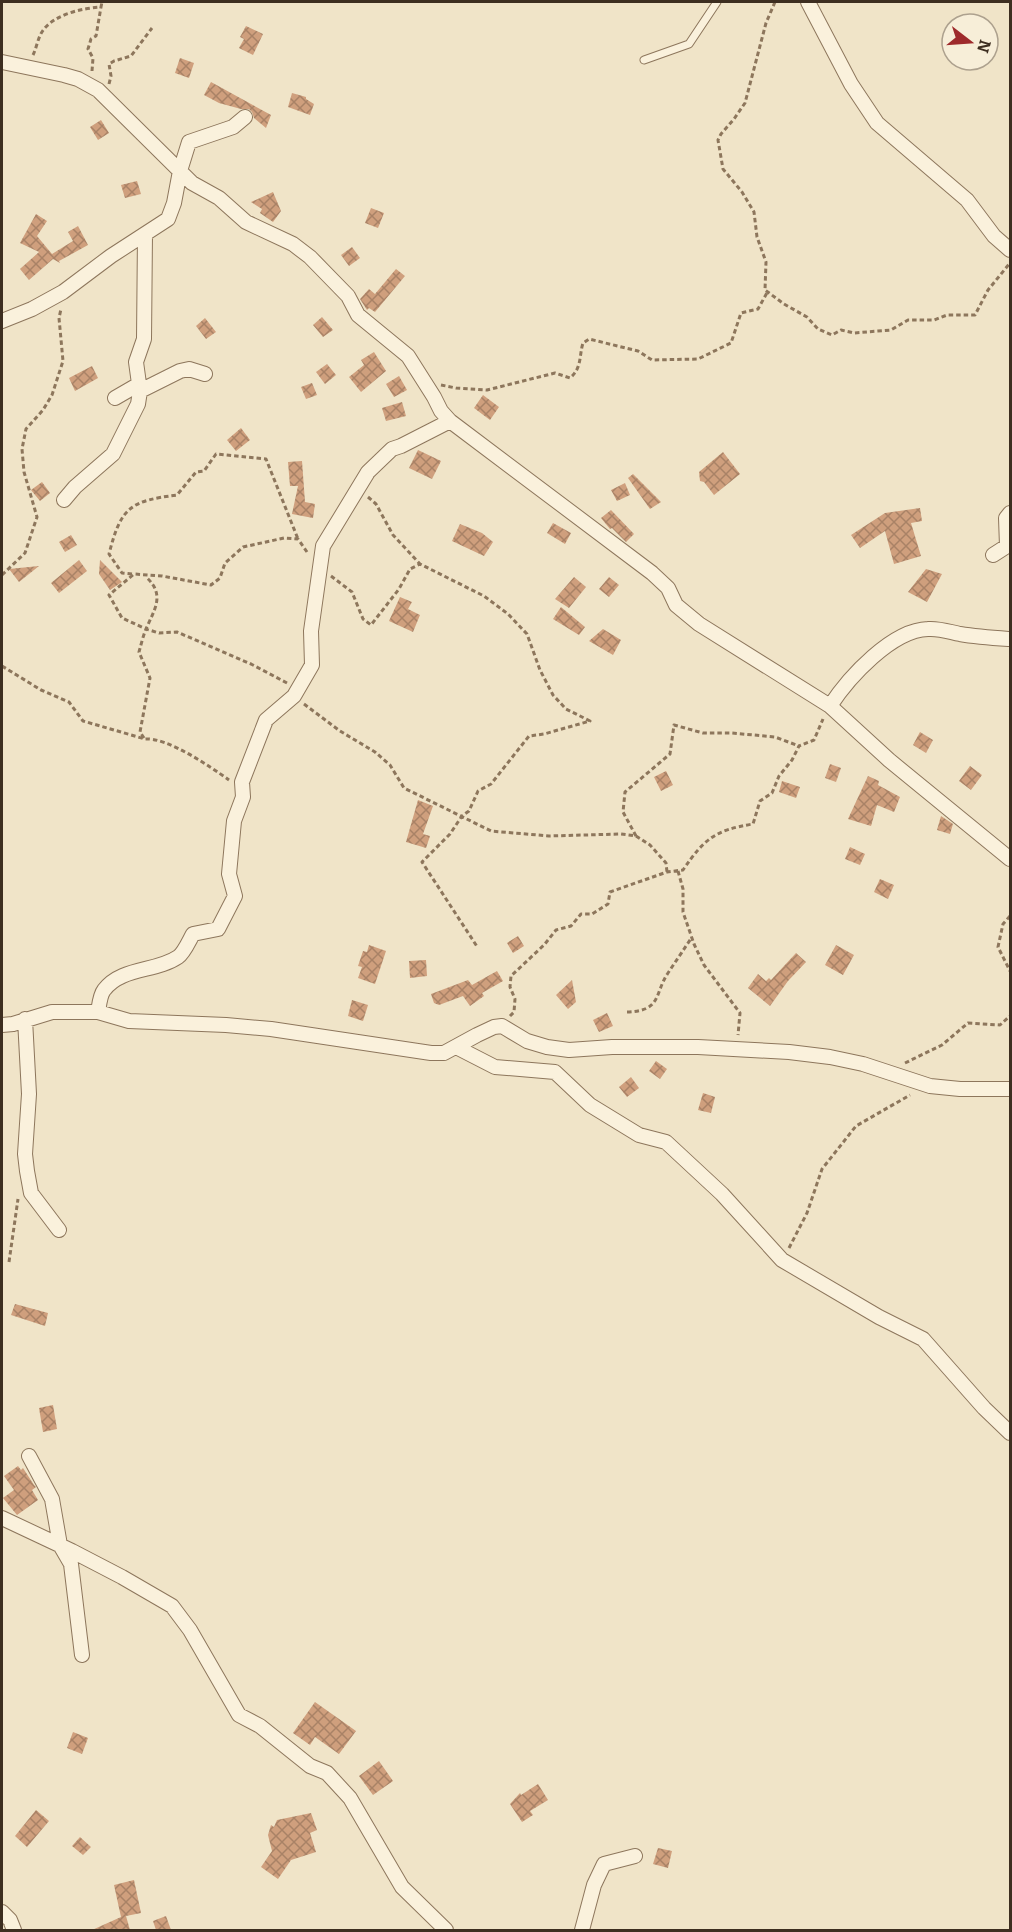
<svg xmlns="http://www.w3.org/2000/svg" width="1012" height="1932" viewBox="0 0 1012 1932" font-family="Bitter,serif">
<style>
.building{fill:url(#building-cross-hatch)}
.lines{fill:none;stroke-linecap:round;stroke-linejoin:round}
.service-casing{stroke:#8d765c;stroke-width:9}
.minor-casing{stroke:#8d765c;stroke-width:16}
.path{stroke:#8d765c;stroke-width:3;stroke-dasharray:4.5 3;stroke-linecap:butt}
.service{stroke:#faf1dc;stroke-width:7}
.minor{stroke:#faf1dc;stroke-width:14}
</style>
<defs>
<pattern id="building-cross-hatch" width="8" height="8" patternUnits="userSpaceOnUse" patternTransform="scale(1.5)"><rect width="8" height="8" fill="#cf9f7d"/><path d="M0 0l8 8M0 8l8-8" fill="none" stroke="#a98266"/></pattern>
</defs>
<rect width="100%" height="100%" fill="#f0e4c8"/>
<path class="building" d="M246,26L263,34L253,55L239,48L244,39L240,37Z
M180,58L194,63L189,78L175,73Z
M211,82L271,115L266,128L254,118L252,112L249,109H241L219,103L204,95Z
M292,93L306,97V99L314,104L310,115L288,107Z
M101,120L109,133L98,140L90,127Z
M137,181L141,194L125,198L121,185Z
M273,192L281,211L273,222L260,213L262,209L251,202Z
M371,208L384,213L378,228L365,223Z
M36,214L47,221L37,236L52,254L73,241L68,232L78,226L88,245L59,261L60,263L53,259L29,280L20,269L39,252L20,243Z
M352,247L360,258L349,266L341,255Z
M396,269L405,276L375,312L369,308L367,310L360,299L369,289L375,294Z
M322,317L333,330L323,337L313,325Z
M205,318L216,332L206,339L196,326Z
M374,352L386,371L361,392L349,377L364,365L361,360Z
M327,364L336,375L325,384L316,372Z
M92,366L98,378L75,391L69,378Z
M399,376L407,390L394,397L386,384Z
M312,383L317,395L306,399L301,387Z
M483,395L499,407L490,420L474,408Z
M402,402L406,416L386,421L382,408Z
M241,428L250,440L236,451L227,440Z
M418,450L441,461L432,479L409,468Z
M723,452L740,474L714,495L704,482L700,481L699,472Z
M302,461L305,502L315,504L313,518L292,514L298,486H290L288,462Z
M633,474L661,502L650,509L628,478Z
M42,482L50,493L40,501L31,490Z
M625,483L630,495L617,501L611,490Z
M920,508L922,521L911,523L921,556L894,564L885,531L860,548L851,535L885,513Z
M611,510L634,534L626,542L612,528L610,529L601,518Z
M553,523L571,533L565,544L547,533Z
M460,524L482,533L493,542L484,556L452,541Z
M71,535L77,545L65,552L59,542Z
M79,560L87,571L59,593L51,583Z
M100,560L122,582L110,590L99,574Z
M39,566L19,582L9,569Z
M926,569L942,574L927,602L908,592Z
M574,577L586,587L569,608L555,599Z
M609,577L619,585L609,597L599,589Z
M400,597L412,602L408,609L420,615L413,632L389,621Z
M561,607L585,627L579,635L553,619Z
M603,629L621,640L613,655L589,641Z
M920,732L933,740L926,753L913,745Z
M830,764L841,768L836,782L825,778Z
M970,766L982,775L971,790L959,781Z
M666,771L673,785L661,791L654,777Z
M868,776L879,781L878,785L900,797L894,812L877,805L871,826L848,819Z
M782,781L800,787L796,798L779,792Z
M418,800L433,806L423,834L430,836L426,848L406,842Z
M941,816L953,824L950,834L937,830Z
M850,847L865,854L860,865L845,859Z
M880,879L894,885L888,899L874,892Z
M518,936L524,946L513,953L507,943Z
M369,945L386,951L375,984L358,978L362,967L358,966L363,951L367,952Z
M836,945L854,955L843,975L825,965Z
M796,953L806,962L788,981L770,1006L748,988L758,974L766,981L769,978L771,980Z
M426,960L427,976L410,978L409,961Z
M497,971L503,981L482,993L484,996L470,1006L463,996L439,1005L434,1003L431,994L468,980L472,985Z
M572,980L576,1002L568,1009L556,995Z
M352,1000L368,1005L363,1021L348,1016Z
M607,1013L613,1026L599,1032L593,1020Z
M656,1061L667,1069L660,1079L649,1071Z
M631,1077L639,1088L627,1097L619,1087Z
M703,1093L715,1097L711,1113L698,1110Z
M15,1304L48,1313L45,1326L11,1315Z
M53,1405L57,1429L43,1432L39,1408Z
M18,1466L21,1470L23,1468L34,1485L36,1487L32,1490L38,1500L17,1515L3,1498L14,1490L4,1476Z
M315,1702L356,1731L339,1754L315,1737L310,1745L293,1733Z
M73,1732L88,1738L82,1754L67,1748Z
M379,1761L393,1781L373,1795L359,1776Z
M538,1784L548,1800L530,1811L533,1815L522,1822L510,1804L520,1793L521,1795Z
M36,1810L49,1821L27,1847L15,1836Z
M311,1813L317,1830L310,1833L316,1852L291,1860L278,1879L261,1867L272,1851L268,1835L271,1825L274,1827L277,1820Z
M80,1837L91,1847L83,1855L72,1846Z
M658,1848L672,1851L668,1868L653,1864Z
M134,1880L141,1913L126,1916L130,1930H92L121,1917L114,1885Z
M166,1916L171,1930H156L153,1921Z"/>
<g class="lines">
<defs>
<path id="service" d="M644,60L689,44L717,2"/>
<path id="minor" d="M808,2L851,84L877,123L967,200L994,236L1010,250
M2,62L64,75L78,79L98,90L192,183L219,198L246,222L293,244L310,257L348,296L358,315L408,356L434,397L441,411L450,421L652,573L668,588L676,605L699,624L830,706L889,760L1010,859
M2,321L32,309L63,292L111,256L168,219L174,203L180,171L189,142L233,127L245,117
M115,398L134,387L140,391L180,371L189,369L205,374
M64,500L75,487L113,454L138,404L140,391L136,362L144,339L145,234
M993,555L1007,546L1006,518L1010,513
M830,706C849,677 892,630 928,629C939,628 950,632 960,634C977,637 994,638 1010,639
M98,1012C99,1006 100,995 104,990C121,967 156,972 178,957C184,953 189,941 193,934L218,929L235,896L229,874L234,821L243,797L242,782L266,720L294,696L312,665L311,631L323,546L368,472L392,449L401,446L450,421
M25,1019L29,1094L25,1154L27,1171L31,1193L59,1230
M2,1025L13,1024L52,1012H98L129,1021L226,1025L271,1029L431,1053H444L477,1035L494,1027L502,1026L527,1041L547,1047L569,1050L612,1047H698L789,1052L830,1057L863,1064L930,1086L960,1089H1010
M456,1047L495,1067L555,1072L590,1105L639,1135L666,1142L722,1194L782,1260L879,1317L923,1339L984,1408L1010,1433
M29,1456L52,1499L60,1545L71,1564L82,1655
M2,1518L72,1551L122,1577L172,1606L190,1630L239,1715L260,1726L310,1766L327,1773L350,1798L402,1887L446,1930
M2,1912L10,1920L14,1930
M582,1930L594,1885L604,1864L635,1856"/>
</defs>
<use href="#service" class="service-casing"/>
<use href="#minor" class="minor-casing"/>
<path class="path" d="M775,2L766,23L745,103L734,119L721,134L718,140L723,169L742,192L754,212L757,237L766,262L765,290L784,304L807,317L818,329L832,335L841,330L854,333L891,330L908,320H934L947,315H975L988,290L1010,263
M33,55C37,47 38,36 44,29C56,14 83,8 101,7L102,2
M92,71L93,58L88,49L91,39L96,36L101,7
M109,84L111,76L109,64L114,61L131,56L152,28
M441,385L456,388L487,390L555,373L570,378C582,368 579,356 583,343L589,339L638,351L652,360L698,359L731,343L741,313L758,309L768,291
M368,497L376,504L393,535L420,564
M132,574L122,573L109,554C121,507 130,501 177,495L196,472L204,471L216,454L266,459L298,539
M2,575L25,553L37,517L24,472L22,449L26,429L43,410L52,395L63,361L59,318L61,309
M331,576L352,592L363,619L371,625L399,589L410,569L420,564L484,596L508,614L527,634L540,670L553,695L566,709L590,721L544,734L529,736L491,784L478,791L469,811L462,816L450,834L422,862L478,948
M2,666L41,690L69,702L83,721L145,739C167,737 211,767 229,780
M287,683L251,664L177,632L159,633L146,629L122,618L109,595L134,574L162,576L211,585L220,578L225,563L243,547L284,538L298,539L307,552
M304,704L340,731L375,752L390,765L404,788L491,831L549,836L621,834L636,836L650,845L666,863L667,872
M144,738L140,732L150,678L139,652C141,645 143,636 146,629C154,610 166,595 146,577
M636,836L623,812L625,792L670,754L674,725L703,733H732L775,737L799,746
M678,871L683,889V912L694,944L704,965L740,1013L738,1035
M1010,916L1003,924L998,947L1010,971
M627,1012C662,1011 654,994 668,973C676,961 684,949 692,937
M510,1016L514,1012L515,999L510,987L511,976L544,945L556,930L571,926L581,914H592L608,904L610,892L667,872L683,870C704,839 715,830 753,824L760,801L772,793L779,776L792,760L799,746L814,740L823,719
M905,1063L942,1045L968,1023L1000,1025L1010,1016
M789,1248L807,1213L822,1169L856,1126L910,1095
M9,1262L18,1199"/>
<use href="#service" class="service"/>
<use href="#minor" class="minor"/>
</g>
<rect width="1012" height="1932" fill="none" stroke="#3d2e20" stroke-width="6"/>
<g transform="translate(970 42) rotate(107)"><circle r="28" fill="#f7eed8" stroke="#ada18e" stroke-width="1.5"/>
<path d="M0-4.5L10 22L0 15L-10 22Z" fill="#9e2a2b"/>
<text y="-9" font-size="16" font-weight="bold" text-anchor="middle" fill="#3d2e20">N</text>
</g>
</svg>
